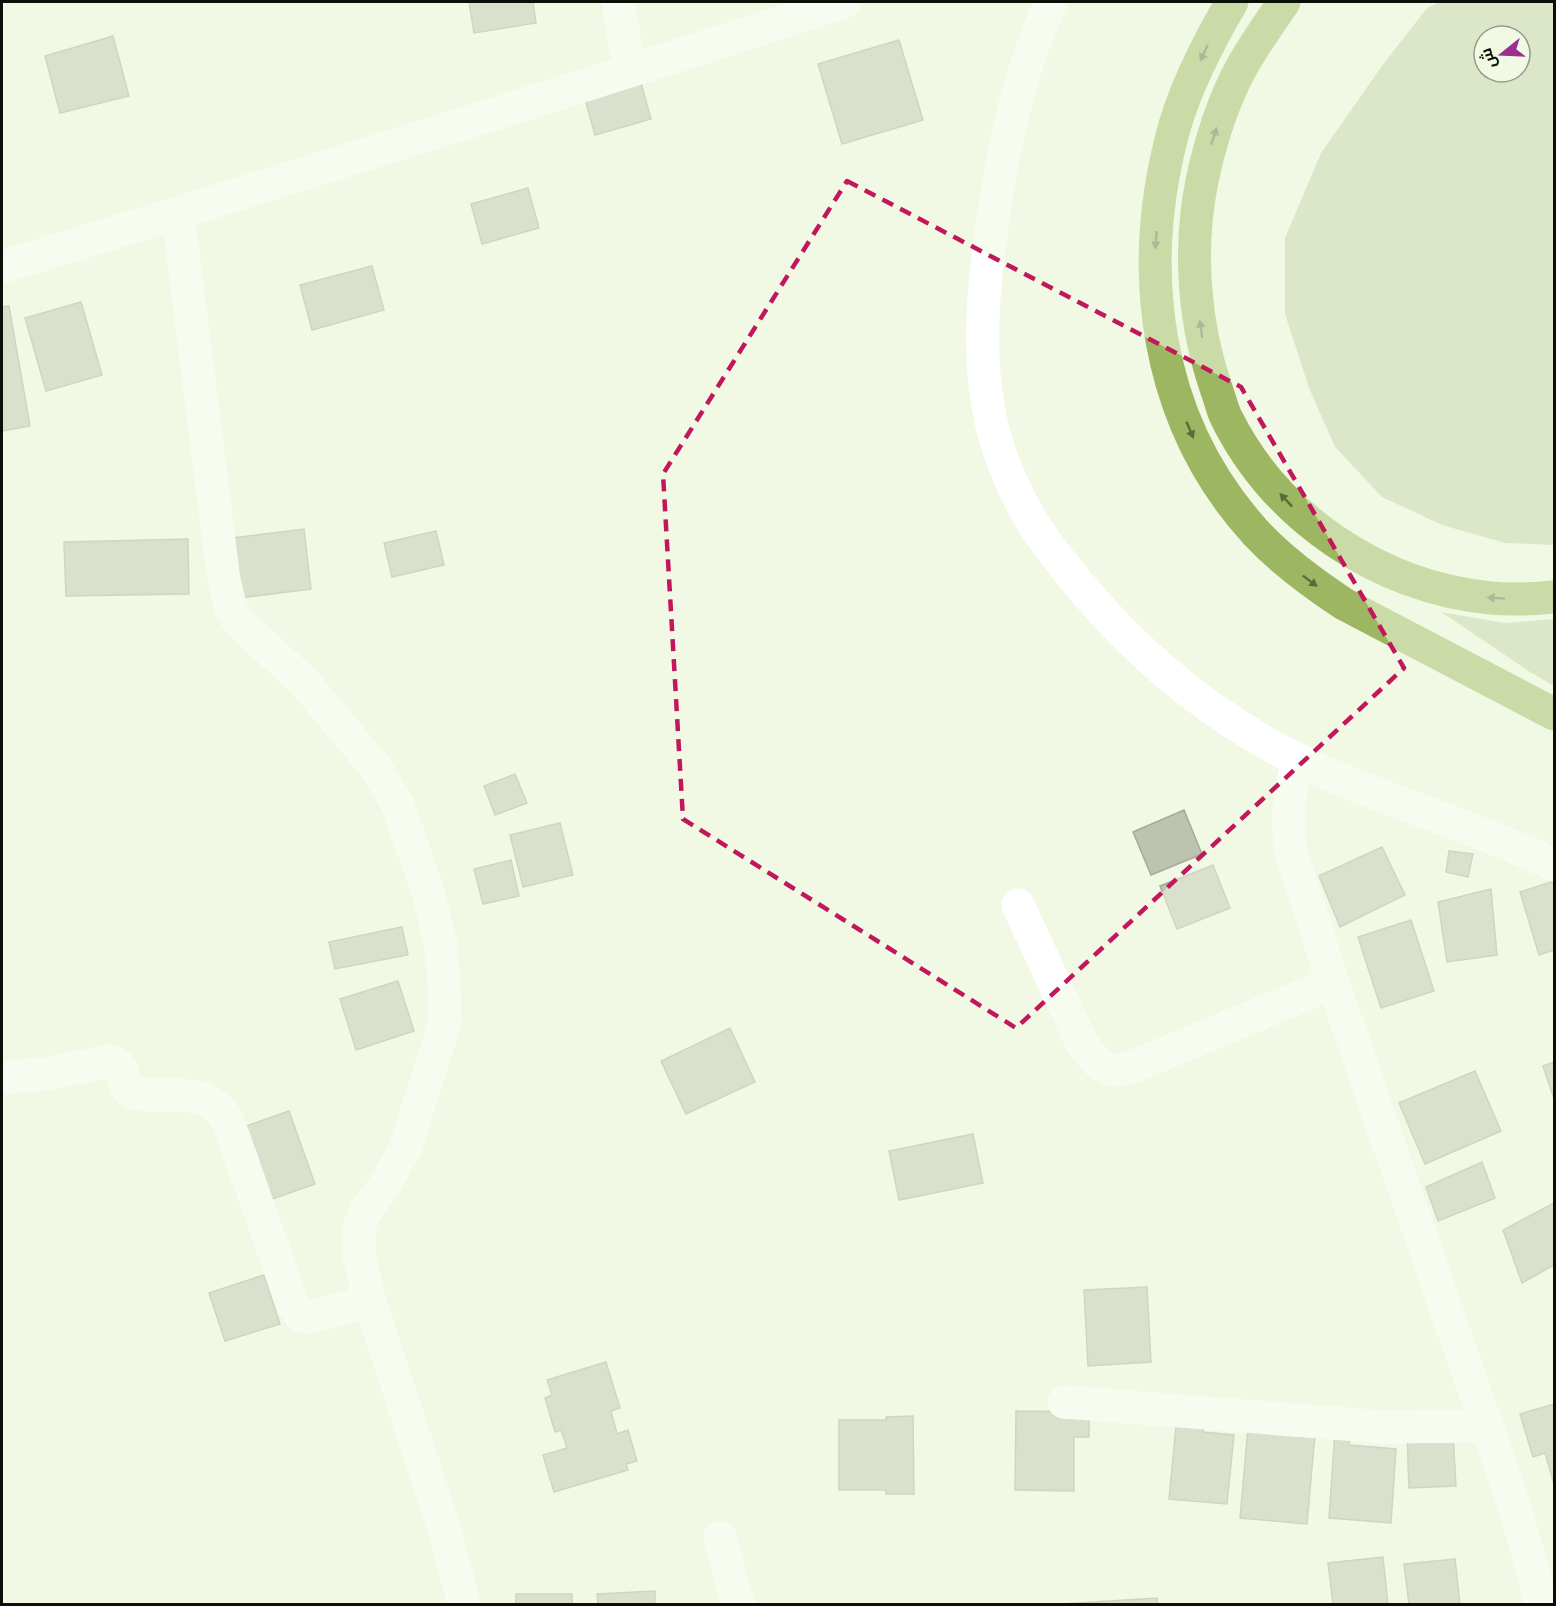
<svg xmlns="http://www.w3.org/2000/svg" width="1556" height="1606" viewBox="0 0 1556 1606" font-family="'Noto Sans',Cairo,sans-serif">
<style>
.green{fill:#c4d1ac;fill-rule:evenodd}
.building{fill:#bcc3af;stroke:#a5ab98;stroke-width:1.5}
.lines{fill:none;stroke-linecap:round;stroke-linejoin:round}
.minor{stroke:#fff;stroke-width:33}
.highway{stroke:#9db661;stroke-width:33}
.oneway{fill:#5c6a39}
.marked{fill:none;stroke:#c2185b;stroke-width:4.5;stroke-dasharray:12 8;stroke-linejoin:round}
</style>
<rect width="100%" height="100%" fill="#f1f9e4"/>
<path class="green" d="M1439,2H1554V545L1505,543L1442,525L1382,497L1335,447L1309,388L1285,314V238L1321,153L1384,63L1427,8ZM1484,36H1520V72H1484Z
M1441,612L1505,623L1554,619V686L1530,672Z"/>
<path class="building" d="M469,2H533L536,23L474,33Z
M113,36L129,96L60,113L45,56Z
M899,40L923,120L842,144L818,64Z
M641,83L651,119L595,135L585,99Z
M528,188L539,228L482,244L471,204Z
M372,266L384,310L312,330L300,285Z
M81,302L102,375L46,391L25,318Z
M9,306L30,426L2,431V307Z
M304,529L311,589L239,598L232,538Z
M436,531L444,565L392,577L384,543Z
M188,539L189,594L66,596L64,542Z
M515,774L527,803L495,815L484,786Z
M1184,810L1202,854L1151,875L1133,832Z
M560,823L573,875L523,887L510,835Z
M1382,847L1405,895L1340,927L1319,876Z
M1449,851L1473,854L1468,877L1446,872Z
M511,860L519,896L483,904L474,869Z
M1213,865L1230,908L1177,929L1160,886Z
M1554,881V950L1539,955L1520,892Z
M1491,889L1497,955L1447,962L1438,902Z
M1411,920L1434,991L1381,1008L1358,937Z
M402,927L408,955L335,969L329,942Z
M398,981L414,1031L356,1050L340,999Z
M730,1028L755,1082L686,1114L661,1061Z
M1554,1062V1099L1543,1066Z
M1475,1071L1501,1131L1425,1164L1399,1103Z
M289,1111L315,1184L264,1202L238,1129Z
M973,1134L983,1183L899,1200L889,1151Z
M1482,1162L1495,1198L1438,1221L1426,1187Z
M1554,1203V1265L1522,1283L1503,1230Z
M264,1275L280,1324L225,1341L209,1293Z
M1147,1287L1151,1362L1088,1366L1084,1290Z
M606,1362L620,1408L611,1411L617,1434L628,1430L637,1461L626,1464L628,1470L554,1492L543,1455L567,1448L561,1430L555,1432L545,1398L552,1395L547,1380Z
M1554,1404V1484L1545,1453L1533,1457L1520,1414Z
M1016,1411L1089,1412V1437H1074V1491L1015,1490Z
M913,1416L914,1494H886V1490H839V1420H886V1417Z
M1177,1416L1205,1418L1203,1432L1234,1435L1227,1504L1169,1499Z
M1248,1428L1315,1434L1307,1524L1240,1518Z
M1335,1430L1351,1431L1349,1445L1396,1449L1391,1523L1329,1518Z
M1453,1434L1456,1486L1409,1488L1407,1436Z
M1383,1557L1388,1604H1333L1328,1563Z
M1455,1559L1460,1604H1409L1404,1564Z
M655,1591V1604H598L597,1594Z
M516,1594H572V1604H516Z
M1157,1598L1158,1604H1060Z"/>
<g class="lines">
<path class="minor" d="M618,2L630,71
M1051,2C1021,68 1006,134 995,206C985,271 977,340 988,406C996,453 1017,502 1045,541C1055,555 1067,569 1078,583C1129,645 1191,699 1261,740C1353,794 1459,818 1554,865
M178,214L224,580L231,609L241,624L304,682L376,768L398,805L428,892L441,945L444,983L445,1023L405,1148L384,1187L368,1207L359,1227V1255L370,1302L444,1527L464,1604
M2,267C283,181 564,93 844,2
M1299,760C1289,792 1286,817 1291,851L1333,983L1510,1493L1530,1560L1541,1604
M1018,905L1082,1043C1091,1055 1100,1070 1117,1070C1121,1070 1127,1068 1132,1067L1333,983
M2,1078L50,1073L110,1061C130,1068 120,1082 130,1091C133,1094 143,1094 148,1095C175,1097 203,1089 223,1113C227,1119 230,1128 233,1135L292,1303L301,1316L309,1317L370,1302
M1064,1402L1383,1427L1487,1426
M720,1537L738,1604"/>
<path class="highway" d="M1232,2C1209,41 1188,81 1175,125C1135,267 1153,420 1256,533C1282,561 1312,583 1344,604L1554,714
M1284,2C1269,24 1253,46 1240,70C1222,104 1210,143 1202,181C1188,250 1194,325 1217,391C1220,399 1222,409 1226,417C1276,518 1379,587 1491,598C1512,600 1534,599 1554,597"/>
</g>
<defs><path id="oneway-solid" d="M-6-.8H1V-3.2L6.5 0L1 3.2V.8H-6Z" transform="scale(1.5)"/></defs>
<g class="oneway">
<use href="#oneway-solid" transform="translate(1204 53) rotate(115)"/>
<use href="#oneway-solid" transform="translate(1214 136) rotate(-72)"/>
<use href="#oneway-solid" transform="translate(1156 240) rotate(94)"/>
<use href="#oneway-solid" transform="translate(1201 329) rotate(-98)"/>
<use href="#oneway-solid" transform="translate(1190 430) rotate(67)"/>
<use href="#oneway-solid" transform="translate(1286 500) rotate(-133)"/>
<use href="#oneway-solid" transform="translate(1310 581) rotate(37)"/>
<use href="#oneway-solid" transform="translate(1496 598) rotate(-176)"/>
</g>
<path d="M0 0H1556V1606H0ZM847,181L1241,387L1404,668L1016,1028L683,819L663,474Z" fill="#f1f9e4" fill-opacity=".55" fill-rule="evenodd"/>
<path class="marked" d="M847,181L1241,387L1404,668L1016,1028L683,819L663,474Z"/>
<rect width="1556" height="1606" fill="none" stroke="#0c0e08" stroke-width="6"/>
<g transform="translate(1502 54) rotate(252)"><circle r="28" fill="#f1f9e4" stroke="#959b8c" stroke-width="1.5"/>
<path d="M0-4.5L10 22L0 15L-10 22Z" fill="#9b2e8f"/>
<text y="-9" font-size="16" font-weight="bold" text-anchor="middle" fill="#0c0e08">ش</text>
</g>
</svg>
